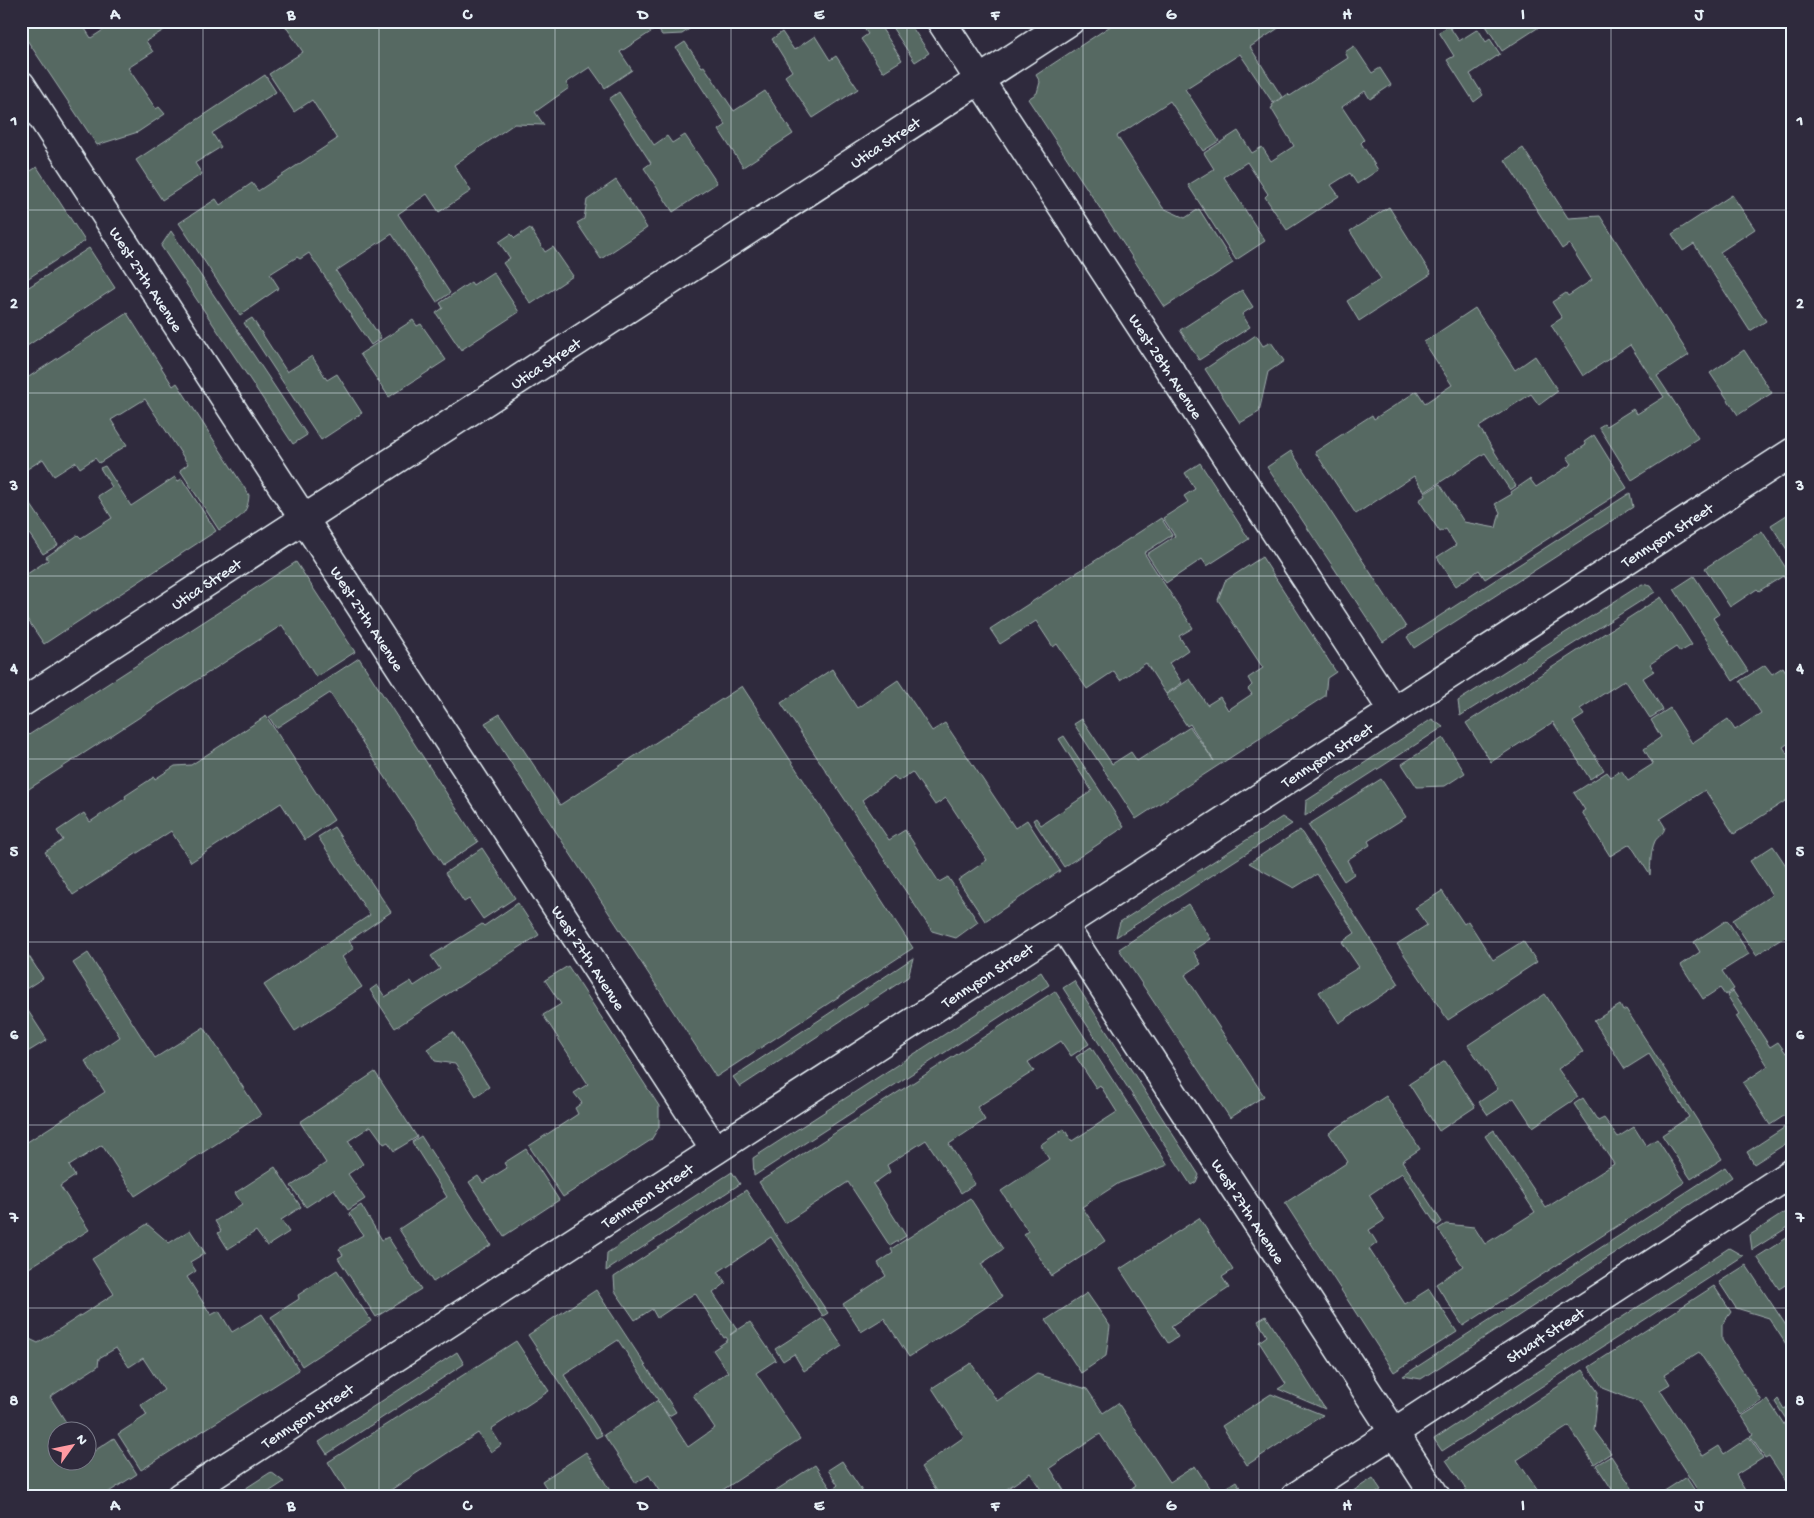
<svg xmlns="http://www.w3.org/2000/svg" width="1814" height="1518" viewBox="0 0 1814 1518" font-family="'Gochi Hand',sans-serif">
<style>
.green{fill:#566962;stroke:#9fadad}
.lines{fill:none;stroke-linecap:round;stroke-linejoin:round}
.minor-casing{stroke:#e8f1f8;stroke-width:31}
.tertiary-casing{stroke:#e8f1f8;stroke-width:31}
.minor{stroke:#2f2a3d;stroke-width:28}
.tertiary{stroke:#2f2a3d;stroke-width:28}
.grid{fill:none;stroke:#e8f1f8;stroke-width:1;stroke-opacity:0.55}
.labels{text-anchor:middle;stroke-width:4;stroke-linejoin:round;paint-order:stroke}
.street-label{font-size:16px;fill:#e8f1f8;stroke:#2f2a3d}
.neatline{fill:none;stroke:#e8f1f8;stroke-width:2}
.grid-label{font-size:16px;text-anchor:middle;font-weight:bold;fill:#e8f1f8}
</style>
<rect width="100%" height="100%" fill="#2f2a3d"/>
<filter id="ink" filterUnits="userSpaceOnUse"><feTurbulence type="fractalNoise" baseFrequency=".02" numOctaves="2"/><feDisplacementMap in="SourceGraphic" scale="10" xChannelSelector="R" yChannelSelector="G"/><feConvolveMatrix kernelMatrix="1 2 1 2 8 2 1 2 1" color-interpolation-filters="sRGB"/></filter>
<g filter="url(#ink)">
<path class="green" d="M21,21H80L91,38L117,21H158L164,30L146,41L153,52L128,68L156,109L159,107L165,114L138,132L97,145L21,31Z
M282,21H701L682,34L662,35L657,28L620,52L632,70L605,88L590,67L566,83L569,88L535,112L544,125L514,124L454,165L471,191L439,212L427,194L398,214L450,293L437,302L392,234L336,271L381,338L371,345L309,253L300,259L297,257L270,274L279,288L240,315L179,223L216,199L220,205L252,183L258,191L337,139L312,100L294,112L269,74L303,52Z
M859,21H877L902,60L883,72L861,39L868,34Z
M888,21H908L929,53L915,62Z
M1118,21H1289L1250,47L1282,97L1273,103L1240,54L1185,89L1219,141L1203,151L1170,101L1117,136L1163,208L1185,218L1199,209L1233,263L1165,307L1028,99L1037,93L1040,82L1036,75Z
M1483,21H1535L1539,27L1502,51Z
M1449,26L1459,41L1478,29L1486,42L1490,39L1500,54L1470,74L1483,95L1474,102L1447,60L1454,56L1439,32Z
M782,32L794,50L815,36L830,60L836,56L858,89L813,118L785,76L792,71L772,39Z
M685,42L702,67L704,66L734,111L765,91L793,134L743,167L719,130L726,125L676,48Z
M1354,46L1372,73L1380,68L1391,85L1370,99L1365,91L1342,107L1364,140L1361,143L1378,170L1357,184L1350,173L1331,185L1339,196L1287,230L1265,197L1268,194L1247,162L1224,177L1265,241L1236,260L1188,185L1214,169L1204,153L1238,131L1252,153L1262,147L1271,161L1294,146L1271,108L1273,107L1272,105L1288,94L1290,96L1348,58L1345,52Z
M265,75L276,92L212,133L221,147L195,163L202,174L162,200L136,160Z
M619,92L654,145L667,136L672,143L685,135L717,183L673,212L644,168L651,163L609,99Z
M1523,148L1568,218L1600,216L1689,355L1657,376L1698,438L1632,480L1599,427L1604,424L1606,426L1633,409L1637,414L1664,397L1630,345L1583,376L1551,325L1562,318L1552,302L1566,293L1568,296L1592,280L1569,244L1562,249L1505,160Z
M37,167L85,241L21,283V177Z
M616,180L647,228L601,259L577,223L584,219L587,200Z
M1732,195L1755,229L1720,252L1766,321L1750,331L1694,244L1683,251L1672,234Z
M1389,207L1431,274L1359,321L1347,301L1381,279L1350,231Z
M530,228L545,252L553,247L573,276L531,304L503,263L510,258L499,242L511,234L515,238Z
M171,231L307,435L293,444L161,246Z
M89,248L115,288L21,350V335L24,333L21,328V292Z
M493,272L519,312L461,350L436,313L443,308L440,303L471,282L473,285Z
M1242,290L1253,307L1242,314L1250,327L1199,360L1180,330Z
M1475,308L1515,370L1535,356L1558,391L1539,405L1531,394L1479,427L1516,486L1510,490L1485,453L1425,492L1414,476L1356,514L1315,452L1372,415L1374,419L1417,391L1425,403L1452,385L1424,342Z
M127,313L173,386L177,383L249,495C248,517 236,519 219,530L180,470L188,464L145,399L111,420L127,445L99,463L95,458L80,468L76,462L54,476L43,459L21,473V382Z
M252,318L287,372L312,356L327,380L337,374L362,413L321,440L244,323Z
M413,320L417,326L421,324L446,360L389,397L360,354Z
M1256,335L1263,346L1271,342L1284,361L1268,372L1259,412L1240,423L1205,369Z
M1744,350L1772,393L1738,415L1710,373Z
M1594,435L1627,488L1485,579L1479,570L1456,586L1437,557L1456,545L1446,529L1440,532L1419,500L1425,496L1424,494L1440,484L1464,522L1496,528L1500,512L1495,504L1512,494L1511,492L1530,479L1536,487L1572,464L1567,457L1586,445L1584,442Z
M1291,451L1406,627L1383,642L1267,467Z
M1200,463L1249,539L1207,566L1202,559L1166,583L1147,554L1175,536L1163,518L1188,502L1184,496L1195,489L1185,473Z
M105,466L131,506L175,477L178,481L182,479L216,531L44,644L21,610V578L48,560L46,557L78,535L81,538L112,518L98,496L112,487L100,468Z
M21,490L58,545L43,554L21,522Z
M1630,493L1633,507L1414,648L1407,637Z
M1793,511V559L1771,525Z
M1161,518L1172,535L1144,553L1193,628L1179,636L1188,650L1169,663L1182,683L1166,694L1146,663L1120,680L1114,671L1087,689L1057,644L1053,647L1036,621L1000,644L990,629Z
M1762,531L1793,579V591L1783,576L1759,591L1757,589L1730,607L1705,568Z
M1262,557L1336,672L1327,678L1325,696L1136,819L1074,724L1082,719L1112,764L1131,752L1137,761L1190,727L1214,761L1190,724L1187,726L1166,695L1190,679L1207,705L1220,697L1228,710L1252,694L1248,689L1252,685L1248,678L1263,668L1218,600L1225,581Z
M296,562L355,652L316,677L282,625L21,794V740Z
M1694,576L1719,614L1713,618L1748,671L1733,681L1674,589Z
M1642,584L1651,586L1655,592L1460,716L1458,701Z
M1661,597L1692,645L1680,652L1676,647L1650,664L1654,671L1643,678L1663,710L1650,718L1625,680L1580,709L1584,715L1573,722L1604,770L1590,779L1553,722L1491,762L1466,723Z
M359,658L478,842L443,865L330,693L276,728L269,717Z
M1765,665L1772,674L1783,667L1793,683V740L1783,747L1793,762V796L1734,834L1705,790L1660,819L1665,827C1664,834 1658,836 1655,841C1650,852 1651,864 1650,875L1630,844L1610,856L1582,812L1585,810L1574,793L1607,772L1611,777L1621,770L1628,780L1653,764L1644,749L1661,737L1651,720L1670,708L1692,743L1728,719L1735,730L1761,713L1740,681Z
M832,669L857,708L898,680L932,731L945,723L1015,828L1027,820L1060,871L985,921L958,880L987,860L946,798L935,805L912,772L898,781L894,776L862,800L889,840L905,830L939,882L948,877L978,922L956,938L932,931L781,703Z
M742,686L913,948L716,1077L485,723L500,714L560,805Z
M266,716L334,820L305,840L281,803L191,862L171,831L73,895L45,852L63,840L57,831L84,813L90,822L126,798L125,796L154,777L155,779L175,766L191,765Z
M1432,719L1443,727L1305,816L1306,801Z
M1064,736L1124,827L1064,867L1033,820L1036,818L1041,825L1092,791L1059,739Z
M1443,738L1465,773L1445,786L1417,787L1402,764Z
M1381,779L1406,817L1368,841L1370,845L1347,860L1354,874L1344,881L1308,825Z
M1282,817L1292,824L1116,937L1120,922Z
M334,827L391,912L349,941L354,948L342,957L362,987L295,1031L264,985L370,915L318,837Z
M1300,830L1399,984L1339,1023L1319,992L1359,967L1342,942L1355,933L1317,874L1294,888L1249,863Z
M1773,846L1793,876V932L1756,955L1733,920L1772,895L1750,861Z
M482,848L515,898L483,919L469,899L464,902L445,873Z
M1442,891L1464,924L1468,921L1493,960L1523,941L1537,962L1448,1020L1397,944L1427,925L1415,908Z
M518,903L539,935L395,1028L370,990L377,985L385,997L411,981L414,986L440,969L431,956L482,924L484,926Z
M1188,904L1211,939L1193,951L1201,964L1185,975L1264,1096L1230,1118L1119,949Z
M1727,920L1749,954L1722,971L1734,989L1725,995L1720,988L1703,999L1681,965L1700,952L1694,942Z
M21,944L43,978L21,992Z
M88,953L155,1058L204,1027L261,1115L135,1196L102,1145L69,1166L75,1176L60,1186L89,1230L21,1273V1146L105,1092L85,1061L120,1037L73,963Z
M913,958L908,977L740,1087L733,1077Z
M568,966L659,1106V1127L651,1140L563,1197L529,1146L578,1114L575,1108L582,1103L574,1093L588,1084L543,1015L561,1004L545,980Z
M1041,972L1049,985L754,1176L753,1158Z
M1074,981L1199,1175L1196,1182L1191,1185L1063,988Z
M1055,991L1089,1044L1071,1056L1061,1041L1028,1062L1034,1071L977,1107L985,1120L949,1144L975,1184L961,1193L926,1140L887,1165L890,1172L873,1184L906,1236L890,1246L848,1182L785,1223L759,1182Z
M1733,991L1770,1047L1778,1042L1786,1053L1793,1049V1110L1770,1125L1743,1083L1768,1066L1736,1016L1739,1014L1727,995Z
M1545,994L1583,1052L1558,1069L1578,1097L1533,1127L1514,1098L1488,1115L1479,1102L1498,1089L1468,1045Z
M21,1000L47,1040L21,1056Z
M1620,1005L1623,1011L1626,1009L1722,1159L1691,1179L1662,1135L1689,1117L1649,1054L1625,1069L1594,1021Z
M453,1032L489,1087L476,1096L455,1064L435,1061L427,1049Z
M1091,1047L1168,1165L1119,1183L1082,1207L1105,1241L1052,1276L1024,1234L1028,1231L1001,1191L1049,1159L1040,1145L1064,1129L1072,1141L1117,1112L1100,1085L1096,1088L1076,1057Z
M1445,1061L1475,1107L1439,1131L1409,1084Z
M375,1072L417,1137L394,1151L388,1142L384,1144L371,1126L348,1141L363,1164L348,1174L365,1199L348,1210L334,1189L306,1207L291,1186L326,1163L300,1122Z
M1386,1096L1420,1149L1402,1161L1442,1222L1437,1226L1402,1173L1369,1195L1385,1220L1369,1230L1377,1243L1369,1249L1405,1304L1429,1289L1457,1332L1394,1372L1285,1203L1348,1162L1329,1133Z
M1583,1098L1598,1121L1604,1118L1618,1137L1634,1127L1646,1146L1657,1139L1685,1182L1463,1326L1436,1284L1463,1266L1438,1229L1446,1224L1474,1227L1485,1244L1535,1212L1485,1136L1494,1130L1546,1208L1614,1164L1574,1104Z
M1793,1122V1139L1754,1164L1747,1152Z
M421,1136L491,1245L433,1282L399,1229L447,1197L412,1142Z
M526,1149L559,1200L504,1236L469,1182L478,1176L483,1183L507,1168L504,1163Z
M275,1167L301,1207L281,1220L289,1232L267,1246L256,1231L228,1249L218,1233L221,1231L215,1221L242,1204L235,1193Z
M1725,1167L1732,1177L1421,1379L1403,1376Z
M732,1172L740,1184L606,1271L607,1253Z
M746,1190L828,1313L823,1316L771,1237L718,1272L726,1283L713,1293L737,1329L730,1335L750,1322L776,1360L756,1373L800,1439L712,1497H663L649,1475L636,1483L604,1435L658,1400L618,1340L564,1375L602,1435L596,1438L528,1335L596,1290L676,1412L669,1416L658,1401L688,1447L715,1428L693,1395L728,1372L713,1350L728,1340L726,1337L724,1338L695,1293L657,1318L652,1309L635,1320L615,1291L614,1277Z
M970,1198L1003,1249L981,1264L1002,1297L909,1357L884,1318L861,1332L843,1304L886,1276L878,1263L893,1253L891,1249Z
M361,1205L382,1240L388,1237L421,1289L376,1317L338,1258L343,1255L339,1249L363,1235L349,1213Z
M1793,1207V1224L1752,1250L1750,1235Z
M1199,1218L1233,1270L1222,1277L1229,1288L1171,1326L1178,1337L1168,1343L1120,1269Z
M147,1224L169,1243L190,1230L205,1253L190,1262L196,1271L187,1277L211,1315L219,1311L232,1332L262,1314L299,1370L141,1470L118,1434L147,1415L141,1405L164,1390L143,1358L129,1367L116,1348L99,1358L98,1366L50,1397L71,1430H58V1460H88V1455L114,1438L137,1474L101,1497H21V1335L38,1343L114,1294L92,1259Z
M1793,1234V1280L1779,1289L1757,1257Z
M1729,1248L1743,1256L1442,1451L1434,1439Z
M1746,1265L1793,1336V1355L1769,1318L1736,1308L1719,1282Z
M337,1270L371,1321L302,1366L271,1317L299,1299L298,1295Z
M1714,1286L1731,1312L1722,1325V1340L1762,1401L1741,1415L1699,1352L1664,1374L1670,1384L1660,1390L1703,1456L1719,1446L1724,1454L1749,1437L1763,1458L1736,1475L1749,1497H1702L1641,1403L1603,1388L1589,1367Z
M1087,1293L1110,1326L1106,1356L1081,1373L1046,1320Z
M1266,1316L1325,1409L1278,1389L1286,1384L1259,1342L1267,1336L1258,1321Z
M823,1318L842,1346L804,1371L794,1354L783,1361L775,1349Z
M516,1341L549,1391L491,1429L501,1445L491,1452L478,1433L380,1497H350L328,1462Z
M457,1352L464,1364L327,1454L319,1442Z
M971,1363L997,1401L1037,1374L1087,1389L1103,1413L1118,1403L1170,1482L1195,1466L1210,1489L1199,1497H1119L1135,1486L1100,1434L1050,1468L1068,1497H1046L1030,1473L995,1497H941L921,1467L964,1437L932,1388Z
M1583,1370L1598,1392L1594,1430L1611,1453L1594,1464L1569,1426L1517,1460L1542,1497H1471L1446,1460Z
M1271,1394L1323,1415L1247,1465L1222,1426Z
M1778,1399L1784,1409L1793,1403V1430L1775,1402Z
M1768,1400L1793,1438V1492L1769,1456L1765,1458L1750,1436L1753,1434L1742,1416Z
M586,1452L614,1497H552L542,1481Z
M1611,1456L1638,1497H1617L1596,1465Z
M842,1461L866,1497L767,1496L815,1465L832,1490L838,1485L828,1470Z
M271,1472L284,1482L261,1497H232Z
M1686,1477L1699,1497H1655Z
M1373,1478L1381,1490L1370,1497H1344Z
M1236,1481L1244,1494L1240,1497H1211Z"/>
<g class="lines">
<defs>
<g id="minor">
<path id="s1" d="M941,21L1393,711"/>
<path id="s2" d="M21,85L715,1150"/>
<path id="s3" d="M21,703L1070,21"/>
<path id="s4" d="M1063,925L1436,1497"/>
<path id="s5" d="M1295,1497L1793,1172"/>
</g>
<g id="tertiary">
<path id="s6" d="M180,1497L1793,452"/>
</g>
</defs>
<use href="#minor" class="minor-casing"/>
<use href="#tertiary" class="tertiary-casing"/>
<use href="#minor" class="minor"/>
<use href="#tertiary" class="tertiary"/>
</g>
</g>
<path class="grid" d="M203,21V1497M379,21V1497M555,21V1497M731,21V1497M907,21V1497M1083,21V1497M1259,21V1497M1435,21V1497M1611,21V1497M21,210H1793M21,393H1793M21,576H1793M21,759H1793M21,942H1793M21,1125H1793M21,1308H1793"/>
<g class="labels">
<g class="street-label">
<text dy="6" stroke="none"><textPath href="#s3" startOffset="1030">Utica Street</textPath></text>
<text dy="6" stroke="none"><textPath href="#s2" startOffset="231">West 27th Avenue</textPath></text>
<text dy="6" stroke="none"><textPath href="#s3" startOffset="625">Utica Street</textPath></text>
<text dy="6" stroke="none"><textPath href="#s1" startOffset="412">West 28th Avenue</textPath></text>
<text dy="6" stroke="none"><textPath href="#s6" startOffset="1771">Tennyson Street</textPath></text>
<text dy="6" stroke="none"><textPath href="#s3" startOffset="220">Utica Street</textPath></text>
<text dy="6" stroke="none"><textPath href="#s2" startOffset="636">West 27th Avenue</textPath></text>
<text dy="6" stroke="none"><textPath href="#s6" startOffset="1366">Tennyson Street</textPath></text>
<text dy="6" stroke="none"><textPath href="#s2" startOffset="1041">West 27th Avenue</textPath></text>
<text dy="6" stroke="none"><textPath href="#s6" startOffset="961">Tennyson Street</textPath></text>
<text dy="6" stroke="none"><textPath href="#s6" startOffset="556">Tennyson Street</textPath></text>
<text dy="6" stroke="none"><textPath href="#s4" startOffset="341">West 27th Avenue</textPath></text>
<text dy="6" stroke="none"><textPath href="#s5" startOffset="298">Stuart Street</textPath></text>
<text dy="6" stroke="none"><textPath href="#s6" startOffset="151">Tennyson Street</textPath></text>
</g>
</g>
<rect width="1814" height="1518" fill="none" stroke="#2f2a3d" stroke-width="55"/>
<g transform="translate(72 1446) rotate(57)"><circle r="24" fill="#2f2a3d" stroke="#797a88"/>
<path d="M0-4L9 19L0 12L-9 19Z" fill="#ff9aa2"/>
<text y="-8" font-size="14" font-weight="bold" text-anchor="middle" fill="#e8f1f8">N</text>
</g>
<rect x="28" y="28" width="1758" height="1462" class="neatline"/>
<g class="grid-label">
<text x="115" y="19">A</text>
<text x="291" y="19">B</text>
<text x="467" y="19">C</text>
<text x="643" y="19">D</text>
<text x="819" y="19">E</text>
<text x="995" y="19">F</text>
<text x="1171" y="19">G</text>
<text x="1347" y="19">H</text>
<text x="1523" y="19">I</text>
<text x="1699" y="19">J</text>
<text x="14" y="125">1</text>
<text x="1800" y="125">1</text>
<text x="14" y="308">2</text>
<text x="1800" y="308">2</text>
<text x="14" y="490">3</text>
<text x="1800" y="490">3</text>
<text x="14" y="673">4</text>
<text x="1800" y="673">4</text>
<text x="14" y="856">5</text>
<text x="1800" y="856">5</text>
<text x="14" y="1039">6</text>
<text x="1800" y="1039">6</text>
<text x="14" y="1222">7</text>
<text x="1800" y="1222">7</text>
<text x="14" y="1405">8</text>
<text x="1800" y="1405">8</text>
<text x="115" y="1510">A</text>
<text x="291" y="1510">B</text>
<text x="467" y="1510">C</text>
<text x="643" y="1510">D</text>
<text x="819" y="1510">E</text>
<text x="995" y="1510">F</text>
<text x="1171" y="1510">G</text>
<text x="1347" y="1510">H</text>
<text x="1523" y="1510">I</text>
<text x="1699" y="1510">J</text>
</g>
</svg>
